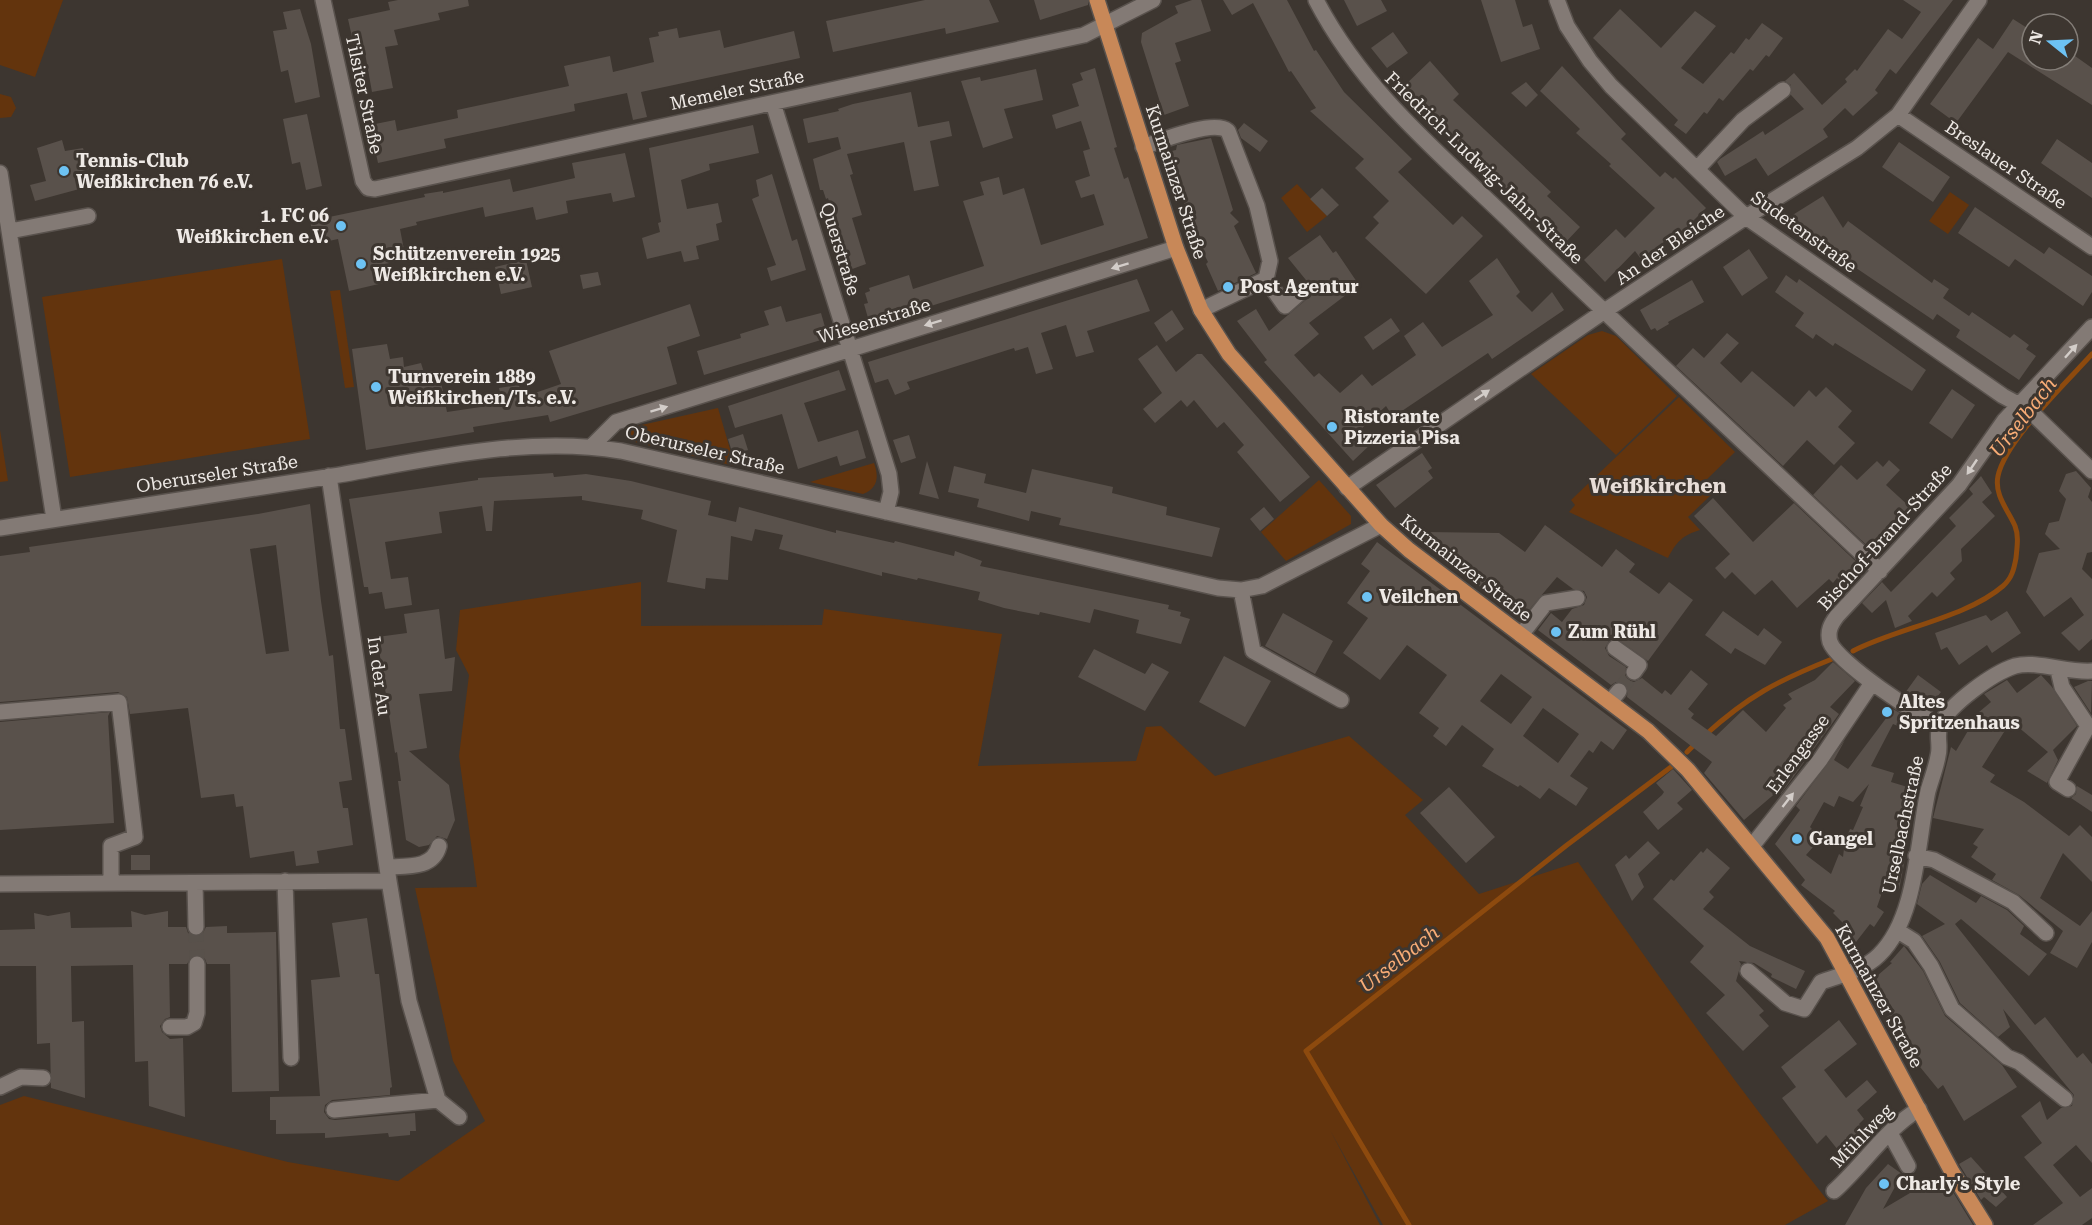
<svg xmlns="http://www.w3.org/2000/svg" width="2092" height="1225" viewBox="0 0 2092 1225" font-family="'Roboto Serif',serif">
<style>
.green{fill:#63340d}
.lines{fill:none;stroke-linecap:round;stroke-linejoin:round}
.stream{stroke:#8d4a0e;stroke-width:5}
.building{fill:#59514b;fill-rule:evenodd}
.minor-tunnel{stroke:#58514b;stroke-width:15;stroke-dasharray:15 8;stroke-linecap:butt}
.minor-casing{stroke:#59524d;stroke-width:18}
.major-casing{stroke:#59524d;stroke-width:18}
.minor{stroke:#837a75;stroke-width:15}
.major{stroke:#c88858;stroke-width:15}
.oneway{fill:#d3cdc9}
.poi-dot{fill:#6dc2f3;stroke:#3d3630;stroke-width:2}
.labels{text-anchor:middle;stroke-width:6;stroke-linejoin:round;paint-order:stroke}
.street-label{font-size:18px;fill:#eee9e5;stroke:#3d3630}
.poi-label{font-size:18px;font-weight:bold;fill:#eee9e5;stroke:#3d3630;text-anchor:start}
.water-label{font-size:20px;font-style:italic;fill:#f8ac76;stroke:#3d3630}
.quarter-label{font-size:21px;font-weight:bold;fill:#e8ded8;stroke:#3d3630}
</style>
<rect width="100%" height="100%" fill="#3d3630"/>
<path class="green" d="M0,0H63L35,77L0,65Z
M0,94L11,97L16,108L11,117L0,118Z
M1297,184L1327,216L1307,232L1281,198Z
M1950,192L1969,205L1948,234L1929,221Z
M282,259L310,439L70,477L42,297Z
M340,290L354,387L345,388L330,291Z
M1602,331L1616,336L1677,396L1616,455L1531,374L1588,335Z
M1679,397L1735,452L1701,485L1711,495L1688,517L1700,530C1683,535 1676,542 1668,558L1569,512L1575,505L1571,500Z
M718,408L735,466L635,442L628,436L631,429L637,426Z
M0,430L8,481L0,482Z
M874,463C879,477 878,488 863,494L810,482Z
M1319,480L1351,516V524L1286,561L1261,532Z
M641,582V626L822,625L824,609L1002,634L978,766L1136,761L1146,727L1161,726L1215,776L1349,736L1423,800L1405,815L1479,894L1578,862C1659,977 1740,1091 1828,1201L1785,1225H1383L1330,1130L1380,1225H0V1105L24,1096L288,1162L398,1181L485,1121L453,1061L415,888L477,887L459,756L469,675L456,650L460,610Z"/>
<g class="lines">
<path class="stream" d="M1853,651C1897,628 1966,618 2003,586C2012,578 2014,569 2016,558C2017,547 2019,536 2015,526C2008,510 1994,495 1998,476C2005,441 2067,382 2092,354
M1704,736C1748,696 1777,681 1832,659
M1687,752L1697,742
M1409,1225L1306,1051L1567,845L1671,767"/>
</g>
<path class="building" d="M398,0H468L469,6L438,13L440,20L394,30L398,45L385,47L393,88L372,92L365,53L356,55L348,19L390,10L388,2Z
M925,0H989L999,22L946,34L945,28L833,52L826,21Z
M1034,0H1088V5L1040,20Z
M1192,0H1201L1211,31L1175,43L1181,61L1175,63L1189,106L1164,115L1141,42L1142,33L1178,13L1175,6Z
M1223,0H1287L1314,51L1316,50L1344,92L1412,159L1398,172L1453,225L1462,216L1483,236L1426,294L1365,238L1379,223L1373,217L1389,201L1355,168L1364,159L1310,111L1316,108L1291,71L1289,72L1253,3L1232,15Z
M1344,0H1381L1387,11L1357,26Z
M1481,0H1515L1523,27L1532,24L1540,49L1501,62Z
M1903,0H1953L1896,74L1890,69L1875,90L1878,93L1853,116L1845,108L1823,129L1828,137L1768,176L1756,158L1725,176L1717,162L1720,159L1763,131L1765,135L1804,109L1791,95V85L1785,81L1794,73L1822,105L1847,82L1845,79L1855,69L1857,71L1888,29L1902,39L1921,12Z
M300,9L311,44L320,97L295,103L288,70L281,72L273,31L287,29L283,12Z
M1620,9L1661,48L1695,11L1716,26L1681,68L1703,84L1731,52L1734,54L1746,38L1749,40L1762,23L1783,38L1769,57L1766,55L1753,71L1750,69L1723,101L1719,98L1707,114L1704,112L1686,134L1674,125L1678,120L1593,38Z
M2013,19L2032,31V60H2068V51L2092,68V105L2008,52L1956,123L1930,104L1978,38L1993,49Z
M677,28L679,38L720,30L724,48L794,31L800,58L641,92L647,117L633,120L627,93L574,104L575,111L444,139L446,148L378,163L370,125L395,120L397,131L458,118L457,110L569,86L564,66L610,56L613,72L654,62L649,38L659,36L658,32Z
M1393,32L1408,53L1387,68L1371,48Z
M1430,61L1459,94L1453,100L1551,192L1547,196L1580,227L1564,244L1402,88Z
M1562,66L1626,134L1621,139L1660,177L1665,172L1673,179L1675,177L1706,208L1669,245L1665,241L1641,259L1635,251L1605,282L1584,260L1616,229L1625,238L1655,208L1609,166L1611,164L1576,133L1580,129L1540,91Z
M1095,68L1117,147L1114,148L1124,179L1128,177L1148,238L870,325L864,304L868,303L865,293L870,291L869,288L909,275L913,289L984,266L963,201L984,195L980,182L999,177L1003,195L1024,188L1041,245L1104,225L1094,194L1081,198L1075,181L1090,176L1083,151L1090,149L1081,121L1056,129L1052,115L1079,106L1072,84L1083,80L1080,73Z
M1036,69L1043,100L1004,109L1013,138L983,148L961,81L980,77L981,81Z
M1526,82L1538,95L1526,107L1511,93Z
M911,92L918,127L949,121L952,136L930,141L939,186L914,191L904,142L847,154L853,174L850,175L862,215L852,218L866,264L844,272L831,234L838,232L828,198L826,199L823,190H820L813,159L841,149L838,137L808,143L803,119L839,111L838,109L853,104Z
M307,114L322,186L306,190L300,162L292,164L283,119Z
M1244,123L1268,141L1260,152L1241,138L1238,130Z
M753,125L759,153L709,164L710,170L681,180L687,209L718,203L722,222L716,224L719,240L696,246L699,259L684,262L681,251L647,259L642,238L660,232L658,223L661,222L649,148Z
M1211,138L1233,210L1230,213L1239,222L1234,226L1256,273L1218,291L1206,264L1208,262L1200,246L1204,244L1190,226L1193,223L1185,213L1187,211L1167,152L1176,150L1177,145Z
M2057,139L2092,163V198L2041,163Z
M62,140L65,151L83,148L89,169L78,172L83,188L35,201L30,185L46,181L37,148Z
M1899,142L1950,177L1933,202L1882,167Z
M625,153L635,197L613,202L611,193L566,201L568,213L536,220L533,207L485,217L483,207L416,222L417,225L400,229L406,260L379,265L383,283L349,291L338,239L315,244L310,221L425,197L424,194L443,191V193L510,179L513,192L575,178L572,163Z
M772,174L792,241L797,239L806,270L771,281L767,268L776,265L752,199L759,196L756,180Z
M1322,188L1339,205L1327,216L1310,199Z
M1823,196L1843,228L1848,221L1932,283L1934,279L1949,289L1943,298L1969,316L1972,312L2010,338L2014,334L2029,345L2026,349L2036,356L2019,380L1956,337L1960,330L1937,314L1933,320L1828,249L1804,229L1801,231L1791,216Z
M1975,207L2044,254L2049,247L2092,276V292L2083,306L2015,259L2009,267L1958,233Z
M1320,235L1333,253L1336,251L1359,285L1309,323L1319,334L1294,355L1314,377L1319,373L1340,393L1362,374L1372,386L1416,355L1404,336L1423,322L1442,347L1493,315L1469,281L1497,258L1520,292L1516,296L1532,312L1552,292L1564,310L1492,359L1488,353L1393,417L1386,406L1360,430L1372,443L1353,461L1264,362L1267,360L1237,321L1256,309L1269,331L1308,298L1312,293L1310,285L1288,258Z
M1749,249L1768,278L1742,296L1723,267Z
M526,260L532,287L501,294L495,267Z
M598,272L601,285L583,289L580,275Z
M1786,275L1797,283L1799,279L1926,370L1912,391L1835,343L1833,346L1816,334L1813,339L1795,326L1804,313L1775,292Z
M1137,279L1150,311L1087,331L1094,352L1076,357L1066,325L1041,333L1053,369L1036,374L1028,347L1015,351L1014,348L907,382L910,389L895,395L888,379L875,383L868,362Z
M1692,280L1704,302L1668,322L1669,324L1657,331L1655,328L1651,330L1640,310Z
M690,304L700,336L667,347L677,384L550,422L548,415L473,427L474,432L366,450L352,349L387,344L390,359L403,357L404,367L421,363L428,385L441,382L447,412L494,405L493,398L501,397L499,388L519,385L521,393L528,392L529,395L561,384L549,351Z
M781,306L786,322L821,313L825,327L818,329L821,340L704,375L697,351L741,338L740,334L769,325L764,311Z
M1172,310L1184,329L1166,342L1154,323Z
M1391,318L1400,331L1373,350L1364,337Z
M1727,333L1739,343L1720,363L1741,383L1752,371L1794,407L1809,390L1816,397L1826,387L1852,411L1838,427L1855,443L1834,465L1807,440L1783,466L1676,366L1693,348L1704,358Z
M1157,345L1176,372L1197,354H1202L1310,477L1280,502L1237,452L1244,445L1224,422L1217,428L1194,400L1187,407L1181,400L1155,423L1143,409L1162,393L1138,359Z
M839,370L846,390L804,403L818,442L858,430L866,458L840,466L837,456L798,469L782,414L735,428L728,406Z
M1952,389L1975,405L1952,439L1929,423Z
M743,434L748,450L733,455L728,439Z
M909,435L916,458L901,463L893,440Z
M1422,453L1432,468L1428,471L1433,478L1395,508L1376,485Z
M1889,460L1900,470L1886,485L1911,508L1894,525L1899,529L1876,554L1813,495L1841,465L1857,480L1877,461L1883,467Z
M927,461L939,499L919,494Z
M954,466L986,474L984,483L1026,493L1032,469L1113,487L1112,493L1167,507L1166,515L1220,528L1212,557L1059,525L1061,518L1031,511L1029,521L977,507L979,499L948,492Z
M2076,471L2091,488L2088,497L2092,502V552L2087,553L2082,569L2092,579V639L2079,651L2061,633L2084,615L2071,597L2044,617L2026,592L2039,553L2060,549L2045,534L2049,523L2059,521L2066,499L2059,491L2066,474Z
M553,473L554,477L586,474L631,481L711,501L708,515L736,522L739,507L836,533V530L894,543L895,541L954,556L955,551L982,561L980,566L1169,605L1168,609L1181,612L1180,616L1190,619L1181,644L1136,633L1139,620L1094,609L1090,623L1040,612L1039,615L1004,608L978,600L980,592L918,578L917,580L882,572V576L779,549L783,535L755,529L752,541L731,536L728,580L706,578L705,589L667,582L677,530L641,519L643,510L582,500V496L494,501L492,531H486L482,506L439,512L442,533L385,542L391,579L408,577L412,605L385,609L382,592L369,594L368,587H364L349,499L478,480V478Z
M1981,476L1992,493L1982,502L1995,516L1961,549L1962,561L1950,573L1955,579L1937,597L1932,592L1908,616L1912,621L1895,628L1886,600L1872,613L1862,603L1882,582L1891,592L1956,526L1949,518L1973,494L1969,489Z
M1713,498L1753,542L1794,503L1866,571L1849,589L1837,578L1833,583L1829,579L1797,608L1772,580L1755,595L1732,572L1725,579L1715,568L1730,554L1694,516Z
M310,504L321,601L329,656L333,655L340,729H345L352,780L339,782L343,808H348L353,845L317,851L319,863L296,866L294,851L250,858L243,806L236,807L234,794L201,798L188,708L130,714L127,697L118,692L0,702V556L30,552L29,547L258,514ZM276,545L289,651L266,654L250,549Z
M1264,507L1274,519L1260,531L1250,519Z
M1545,525L1602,567L1616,549L1635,564L1629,572L1659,594L1669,582L1693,600L1648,661L1616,638L1610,639L1605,648L1609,656L1626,667L1625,675L1628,680L1634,682L1642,678L1662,694L1665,690L1671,695L1691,670L1708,684L1688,709L1694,714L1691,718L1716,736L1743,710L1766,732L1786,708L1783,705L1792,699L1788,694L1815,680L1833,662L1855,681L1830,707L1839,714L1781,794L1778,791L1744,820L1704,773L1712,762L1627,697L1628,688L1625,683L1616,682L1611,685L1538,630L1551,613L1562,622L1572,609L1584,605L1587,597L1584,591L1573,589L1557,577L1522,618L1467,577L1472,571L1426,532L1499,533L1525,552Z
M1377,542L1627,730L1613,750L1601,741L1593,753L1589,750L1570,776L1588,788L1576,806L1549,788L1540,799L1520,785L1518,787L1482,766L1494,749L1462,725L1446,746L1433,736L1439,728L1419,713L1447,675L1407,645L1380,680L1343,653L1368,618L1347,603L1370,571L1361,564ZM1501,674L1532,697L1511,724L1480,701ZM1543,708L1579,734L1558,763L1523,736Z
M439,609L445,659L455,657L452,691L419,694L427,748L409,751L449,785L455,820L447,839L437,836L429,845L419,847L406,840L398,781H401L397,752L395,753L377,637L407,633L404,614Z
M1723,611L1758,636L1764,628L1782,642L1765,665L1735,648L1731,654L1705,635Z
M2007,611L2021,633L1992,653L1987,645L1959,665L1947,647L1941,650L1935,633L1986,615L1991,621Z
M1283,613L1333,641L1315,674L1265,646Z
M1094,649L1145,674L1152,663L1169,672L1145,711L1078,677Z
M1224,656L1271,681L1245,727L1199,702Z
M1918,675L1941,692L1929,707L1914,695L1913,698L1905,693Z
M2041,675L2052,687L2077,726L2053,750L2058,760L2047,783L2027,771L2048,752L2011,721L1982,767L1995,775L1990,782L2024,802L2069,836L2080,825L2092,837V882L2063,853L2040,898L2080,926L2092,911V942L2077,968L2050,953L2063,931L2019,895L1992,880L1996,874L1971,857L1978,847L1973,844L1984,829L1933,818L1951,747L1956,751L1979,712L1991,702L1984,694L2007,680L2017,693Z
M2088,681H2092L2091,713L2074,687Z
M1893,709L1905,716L1900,727L1893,724L1871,766L1894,773L1891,782L1911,788L1906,804L1911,805L1901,859H1905L1899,890L1885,884L1877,907L1884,912L1874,927L1870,924L1849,951L1840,939L1849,929L1833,913L1835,911L1801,885L1805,880L1775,844L1800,810L1796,806L1845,740L1834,760L1848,769ZM1869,784L1860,806L1863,807L1853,830L1850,829L1845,840L1843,857L1839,854L1831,874L1806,855L1821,838L1810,827L1824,802L1834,807L1839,796L1853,802Z
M110,712L108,716L114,823L0,830V722Z
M1673,769L1692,790L1677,803L1683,809L1658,830L1643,812L1662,795L1664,792L1656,783Z
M2077,786L2092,795V812L2071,798L2076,794Z
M1449,787L1495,837L1466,863L1420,813Z
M1648,841L1660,853L1638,874L1644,887L1632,901L1615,865L1626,855L1629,859Z
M1707,848L1730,868L1709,892L1714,897L1703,909L1750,946L1805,971L1796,989L1771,977L1772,974L1754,963L1739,961L1741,964L1736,981L1764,1011L1759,1015L1769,1026L1743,1051L1706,1013L1725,995L1690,962L1704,946L1653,899L1671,879L1674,881L1701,851L1703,853Z
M131,855H150V870H131Z
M1930,875L1976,903L1981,896L2007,910L2024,926L2020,934L2047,954L2029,976L1961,919L1955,924L2035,1025L2045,1017L2077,1058L2083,1053L2092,1064V1163L2076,1145L2053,1165L2080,1197L2092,1188V1218L2082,1225H2033L2063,1203L2024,1157L2042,1143L2021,1116L2040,1101L2047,1120L2061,1108L2072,1106L2074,1095L2003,1009L2010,1027L1998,1037L1960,1003L1940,962L1922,936L1945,924L1917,904L1922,884Z
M131,911L145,915L168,911V927H186L188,933L196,937L202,935L206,927L227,926V933L276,932L279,1091L232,1092L230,964H207L205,959L198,954L192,956L187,964H169L170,1017L165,1019L160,1026L162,1032L170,1039L183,1038L185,1117L149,1106L148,1061L135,1062L133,965L71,966L72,1022L84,1021L85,1098L51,1088L50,1043L37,1044L36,966H0V930L35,929L34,913L48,916L70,912L71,928L132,927Z
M367,918L375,974H379L392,1087L390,1088V1095L332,1100L325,1105L324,1112L329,1119L335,1120L415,1113L416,1131H410V1135L389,1137L388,1133L325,1138V1133L276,1134V1120H270V1097L320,1096L311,980L340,977L332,923Z
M1904,946L1923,971L1945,1016L2002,1065L2017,1087L1964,1121L1943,1085L1938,1089L1916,1062L1914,1065L1883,1020L1895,1011L1870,982L1892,963L1890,962Z
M1839,1020L1857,1044L1824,1070L1846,1098L1867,1080L1877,1092L1857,1110L1864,1119L1859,1124L1867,1134L1842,1155L1826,1135L1817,1144L1782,1098L1796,1087L1781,1067Z
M1971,1157L2007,1197L1996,1207L1984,1197L1981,1200L1959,1164Z
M1888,1164L1902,1174L1883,1209L1942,1174L1973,1225H1845L1866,1188Z"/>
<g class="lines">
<path class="minor-tunnel" d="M1619,691L1634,672
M196,927L197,964"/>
<defs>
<path id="minor" d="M323,0L363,181L368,188L375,189L1084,35L1153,0
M1316,0C1365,94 1442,155 1516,227C1636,343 1759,456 1880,571
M1557,0L1567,26L1590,61L1611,86L1746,217L2003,396L2029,410L2092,471
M773,103L889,474L891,492L886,512
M1898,115L2092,247
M1143,147C1161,141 1213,119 1228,131L1257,206L1270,261L1266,279L1201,310
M1697,169L1743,120L1783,90
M0,173L54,519
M10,231L88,216
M1266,279L1285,306L1302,291
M592,446L616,422L1176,248
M1347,488L1603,312L1746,217L1857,148L1898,115L1979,0
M0,528C111,510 222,494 333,476C426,460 526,435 621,451L1218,588L1241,590L1262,586L1381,525
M1241,590L1253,651L1341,700
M1521,635L1546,603L1577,598
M1615,648L1639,665L1634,672
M2058,670L2062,687L2088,726L2057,782L2068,789
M1610,702L1619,691
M0,712L119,702L135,837L111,846V883
M1940,725C1919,717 1837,662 1830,642C1827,631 1831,624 1837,616L1959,485L2004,421L2092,327
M1752,846L1820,760L1872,683
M1916,856L1934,860L2013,902L2046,933
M387,867C407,866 433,869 439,846
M285,881L291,1058
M389,881L409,1001L438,1100L459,1117
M195,883L196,927
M0,884L389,881L329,476
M1898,931L1914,941L1931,966L1952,1009L2007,1057L2019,1062L2065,1099
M1748,971L1785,1003L1804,1009L1821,982C1841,975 1864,970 1879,955C1917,918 1917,842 1928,791C1931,780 1936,768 1938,756C1941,746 1936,736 1940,725C1950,704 1993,673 2015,666C2036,660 2068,673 2092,671
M170,1027H187L194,1023L197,1013V964
M0,1087L21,1077L43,1078
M334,1110L438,1100
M1890,1133L1908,1166
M1834,1191C1863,1165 1886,1129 1919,1109"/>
<path id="major" d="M1097,0L1176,248L1201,310L1229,354L1381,525L1409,550L1648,731L1688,770L1827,938L1952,1172L1985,1225"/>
</defs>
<use href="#minor" class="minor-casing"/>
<use href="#major" class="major-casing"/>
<use href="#minor" class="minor"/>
<use href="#major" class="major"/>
</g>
<defs><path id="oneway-solid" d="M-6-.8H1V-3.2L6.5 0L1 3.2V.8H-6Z" transform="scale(1.5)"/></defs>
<g class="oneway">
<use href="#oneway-solid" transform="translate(1120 266) rotate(163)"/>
<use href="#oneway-solid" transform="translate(933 323) rotate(163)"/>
<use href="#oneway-solid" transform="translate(2071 351) rotate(-48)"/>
<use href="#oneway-solid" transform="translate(1482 395) rotate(-34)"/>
<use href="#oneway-solid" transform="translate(659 409) rotate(-17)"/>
<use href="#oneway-solid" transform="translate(1972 467) rotate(124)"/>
<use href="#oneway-solid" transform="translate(1788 800) rotate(-52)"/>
</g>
<g class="poi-dot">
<circle cx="64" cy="171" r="6"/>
<circle cx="341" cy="226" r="6"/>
<circle cx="361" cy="264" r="6"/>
<circle cx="1228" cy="287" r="6"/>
<circle cx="376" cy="387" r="6"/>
<circle cx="1332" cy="427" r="6"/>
<circle cx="1367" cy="597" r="6"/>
<circle cx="1556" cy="632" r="6"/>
<circle cx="1887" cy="712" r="6"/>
<circle cx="1797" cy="839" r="6"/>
<circle cx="1884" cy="1184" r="6"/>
</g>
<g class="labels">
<g class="street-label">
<text transform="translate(737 90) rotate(-12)" y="6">Memeler Straße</text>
<text transform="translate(364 94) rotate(78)" y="6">Tilsiter Straße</text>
<text transform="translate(2006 165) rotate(34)" y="6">Breslauer Straße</text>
<text transform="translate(1484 168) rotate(44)" y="6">Friedrich-Ludwig-Jahn-Straße</text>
<text transform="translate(1176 182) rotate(72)" y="6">Kurmainzer Straße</text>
<text transform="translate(1804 232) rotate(36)" y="6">Sudetenstraße</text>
<text transform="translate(1670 245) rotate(-34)" y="6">An der Bleiche</text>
<text transform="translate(840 249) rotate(73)" y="6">Querstraße</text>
<text transform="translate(874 321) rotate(-17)" y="6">Wiesenstraße</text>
<text transform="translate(705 450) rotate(13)" y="6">Oberurseler Straße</text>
<text transform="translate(217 474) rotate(-9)" y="6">Oberurseler Straße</text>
<text transform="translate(1885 537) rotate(-48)" y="6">Bischof-Brand-Straße</text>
<text transform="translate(1466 568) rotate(38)" y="6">Kurmainzer Straße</text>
<text transform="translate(379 676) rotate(82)" y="6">In der Au</text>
<text transform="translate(1798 754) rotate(-54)" y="6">Erlengasse</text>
<text transform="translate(1903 825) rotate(-78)" y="6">Urselbachstraße</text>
<text transform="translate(1879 996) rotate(61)" y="6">Kurmainzer Straße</text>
<text transform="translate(1862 1136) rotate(-46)" y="6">Mühlweg</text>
</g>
<g class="poi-label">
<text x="76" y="167">Tennis-Club<tspan x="76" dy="21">Weißkirchen 76 e.V.</tspan></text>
<text x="329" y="222" text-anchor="end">1. FC 06<tspan x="329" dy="21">Weißkirchen e.V.</tspan></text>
<text x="373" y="260">Schützenverein 1925<tspan x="373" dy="21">Weißkirchen e.V.</tspan></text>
<text x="1240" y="293">Post Agentur</text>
<text x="388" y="383">Turnverein 1889<tspan x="388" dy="21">Weißkirchen/Ts. e.V.</tspan></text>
<text x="1344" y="423">Ristorante<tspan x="1344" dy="21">Pizzeria Pisa</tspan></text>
<text x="1379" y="603">Veilchen</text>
<text x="1568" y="638">Zum Rühl</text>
<text x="1899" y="708">Altes<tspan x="1899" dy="21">Spritzenhaus</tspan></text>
<text x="1809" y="845">Gangel</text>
<text x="1896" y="1190">Charly's Style</text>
</g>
<g class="water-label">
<text transform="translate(2023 417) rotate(-52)" y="7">Urselbach</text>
<text transform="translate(1399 959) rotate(-38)" y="7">Urselbach</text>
</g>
<g class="quarter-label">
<text x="1658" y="493">Weißkirchen</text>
</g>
</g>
<g transform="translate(2050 42) rotate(288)"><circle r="28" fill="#3d3630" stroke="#847e78" stroke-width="1.5"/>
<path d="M0-4.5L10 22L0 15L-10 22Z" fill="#6dc2f3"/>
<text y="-9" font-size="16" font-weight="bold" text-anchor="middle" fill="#eee9e5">N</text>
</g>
</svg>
